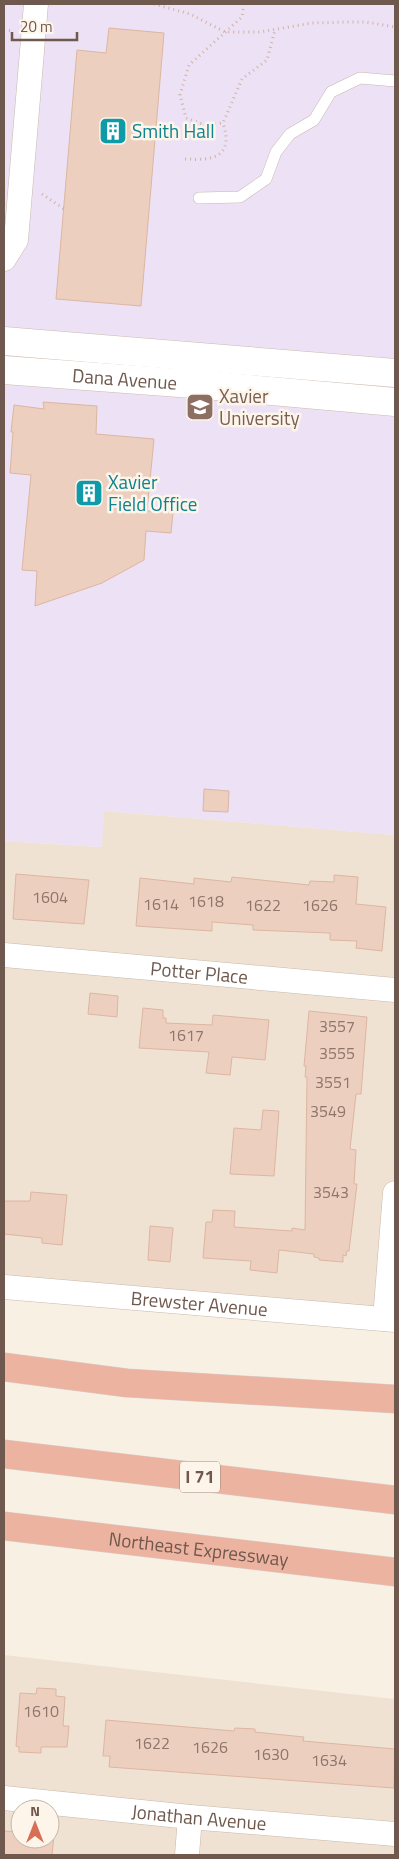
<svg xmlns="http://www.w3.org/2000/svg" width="399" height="1859" viewBox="0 0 399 1859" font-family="'Titillium Web',sans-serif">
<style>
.residential{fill:#f0e2d3;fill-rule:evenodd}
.education{fill:#ede1f6}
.building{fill:#eccfbf;stroke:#ddb6a1}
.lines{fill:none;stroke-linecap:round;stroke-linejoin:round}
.lane-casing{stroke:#c9b8ac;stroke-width:12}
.street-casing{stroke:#c9b8ac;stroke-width:25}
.secondary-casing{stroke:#cebaac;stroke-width:29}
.highway-casing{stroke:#d7d0cd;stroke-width:29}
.path{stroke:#d0b3a2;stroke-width:3;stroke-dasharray:1 4;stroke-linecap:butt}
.lane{stroke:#fff;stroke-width:11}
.street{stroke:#fff;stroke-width:24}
.secondary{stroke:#fff;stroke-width:28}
.highway{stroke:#edb3a1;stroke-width:28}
.labels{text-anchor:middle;stroke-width:5;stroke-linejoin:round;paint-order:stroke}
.number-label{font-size:16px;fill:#8e766a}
.shield{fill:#fdf5ea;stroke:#9a877c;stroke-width:1}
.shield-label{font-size:18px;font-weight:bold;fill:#6f584d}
.culture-label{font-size:19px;fill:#0d838f;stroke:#fdf5ea;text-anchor:start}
.street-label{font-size:19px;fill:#6f584d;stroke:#fdf5ea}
.education-label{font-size:19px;fill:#785e54;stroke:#fdf5ea;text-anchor:start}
</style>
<rect width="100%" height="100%" fill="#f9f0e4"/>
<path class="residential" d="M104,811L395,835V1320L4,1287V841L101,847Z
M4,1655L395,1699V1855H4ZM20,1809H50V1839H20Z"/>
<path class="education" d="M4,4H395V835L104,811L102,847L4,841Z"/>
<path class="building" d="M109,28L164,33L141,306L56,299L77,50L106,53Z
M43,402L97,406L96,434L154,439L147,511L173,512L171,533L146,531L144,560L102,583L35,606L37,571L22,570L31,475L10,473L13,432H11L14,405L44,409Z
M204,789L229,791L228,812L203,811Z
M16,874L89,880L84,924L13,919Z
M334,875L358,877L356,904L386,907L382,951L356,948L357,941L330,940V933L253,930V925L212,922V931L136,926L140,878L194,884V878L231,882L232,877L309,885L310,881L334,882Z
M90,993L118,996L117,1017L88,1014Z
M143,1008L163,1010V1018H166V1023L212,1025L213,1015L269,1020L265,1060L232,1057L230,1075L206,1073L209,1052L139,1048Z
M309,1011L367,1017L361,1094H356L350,1149L356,1150L354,1184H357L349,1251H347L346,1256L343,1255V1262L319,1260V1258L314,1257V1254L279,1250L277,1273L250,1270L251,1261L203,1258L206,1222H212L213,1210L235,1211L234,1227L292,1231V1228L305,1230L307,1077H305L306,1066H304Z
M263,1110L279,1111L274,1176L230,1174L234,1128L261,1130Z
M31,1192L67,1195L62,1245L42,1243V1238L4,1234V1201H30Z
M150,1226L173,1228L170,1262L148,1260Z
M37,1688L56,1689V1696L65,1697L63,1726H69L67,1747H41V1753L19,1752V1747L16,1746L20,1693L36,1694Z
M106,1720L234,1731L235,1728L255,1729V1732L304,1737L303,1741L395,1749L394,1788L109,1767L110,1756H103Z
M4,1831L20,1832V1839H50V1835H54L52,1855H4Z"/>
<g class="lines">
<defs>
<path id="lane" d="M199,198L240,197L266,179L276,152L290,134L314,120L331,92L360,78L395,81"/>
<g id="street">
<path d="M4,259L16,240L36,4"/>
<path id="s1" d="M4,955L395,990"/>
<path id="s2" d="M4,1287L395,1320"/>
<path d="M385,1319L395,1193"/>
<path id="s3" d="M4,1798L190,1817L395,1834"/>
<path d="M187,1855L190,1817"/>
</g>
<g id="secondary">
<path d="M4,341L395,373"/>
<path id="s4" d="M4,370L193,384L395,402"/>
</g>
<g id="highway">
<path d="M4,1367L127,1383L395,1399"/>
<path d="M4,1454L395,1500"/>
<path id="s5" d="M4,1526L395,1572"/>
</g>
</defs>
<use href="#lane" class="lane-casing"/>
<use href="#street" class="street-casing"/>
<use href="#secondary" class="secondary-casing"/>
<use href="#highway" class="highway-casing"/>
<path class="path" d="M154,4L190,14L225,32H260L312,23L347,22H366L395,27
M244,4L242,17L189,65L180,95L186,118L205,125L223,123L242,79L267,60L275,30
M4,30L13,31
M185,159C213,161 234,157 223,123
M42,194L64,209"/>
<use href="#lane" class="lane"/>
<use href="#street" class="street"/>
<use href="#secondary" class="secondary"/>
<use href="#highway" class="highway"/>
</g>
<defs>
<symbol id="building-square" viewBox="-11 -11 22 22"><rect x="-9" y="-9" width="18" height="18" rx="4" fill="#0f9aa8" stroke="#fdf5ea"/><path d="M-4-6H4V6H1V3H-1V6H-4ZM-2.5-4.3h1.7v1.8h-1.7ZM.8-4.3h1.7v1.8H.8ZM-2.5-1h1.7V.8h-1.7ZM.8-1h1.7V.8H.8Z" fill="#fff"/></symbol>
<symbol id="university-square" viewBox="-11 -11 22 22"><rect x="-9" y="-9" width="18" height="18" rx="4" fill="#8d6e63" stroke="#fdf5ea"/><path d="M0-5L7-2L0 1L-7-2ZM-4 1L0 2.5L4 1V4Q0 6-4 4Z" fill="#fff"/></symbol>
</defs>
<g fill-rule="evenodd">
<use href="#building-square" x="97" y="115" width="32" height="32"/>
<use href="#university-square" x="184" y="391" width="32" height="32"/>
<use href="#building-square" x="73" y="477" width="32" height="32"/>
</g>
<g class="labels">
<g class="number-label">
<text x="50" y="903">1604</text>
<text x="206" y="907">1618</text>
<text x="161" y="910">1614</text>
<text x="263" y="911">1622</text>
<text x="320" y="911">1626</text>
<text x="337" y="1032">3557</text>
<text x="186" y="1041">1617</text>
<text x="337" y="1059">3555</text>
<text x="333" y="1088">3551</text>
<text x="328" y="1117">3549</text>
<text x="331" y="1198">3543</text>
<text x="41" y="1717">1610</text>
<text x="152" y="1749">1622</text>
<text x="210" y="1753">1626</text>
<text x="271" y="1760">1630</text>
<text x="329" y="1766">1634</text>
</g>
<rect class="shield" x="180" y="1461.5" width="40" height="31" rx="4"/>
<g class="shield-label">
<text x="200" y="1483">I 71</text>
</g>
<g class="culture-label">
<text x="132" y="138">Smith Hall</text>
<text x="108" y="489">Xavier<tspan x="108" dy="22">Field Office</tspan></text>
</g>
<g class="street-label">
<text dy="7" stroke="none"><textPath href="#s4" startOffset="121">Dana Avenue</textPath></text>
<text dy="7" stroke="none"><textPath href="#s1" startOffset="196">Potter Place</textPath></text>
<text dy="7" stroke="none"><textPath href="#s2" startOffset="196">Brewster Avenue</textPath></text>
<text dy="7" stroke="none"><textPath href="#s5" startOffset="196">Northeast Expressway</textPath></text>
<text dy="7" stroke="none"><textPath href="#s3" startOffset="196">Jonathan Avenue</textPath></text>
</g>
<g class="education-label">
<text x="219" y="403">Xavier<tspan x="219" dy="22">University</tspan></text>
</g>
</g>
<rect width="399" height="1859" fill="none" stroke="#6f584d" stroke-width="10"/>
<g transform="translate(35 1824)"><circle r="24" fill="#fdf5ea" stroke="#c4b6ab"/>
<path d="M0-4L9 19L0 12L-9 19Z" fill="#d76f56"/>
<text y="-8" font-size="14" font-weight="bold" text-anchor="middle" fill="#6f584d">N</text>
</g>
<path d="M12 32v8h65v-8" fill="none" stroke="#6f584d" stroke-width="2.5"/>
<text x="20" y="32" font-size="15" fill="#6f584d" stroke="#fdf5ea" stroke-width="4" paint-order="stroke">20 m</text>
</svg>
